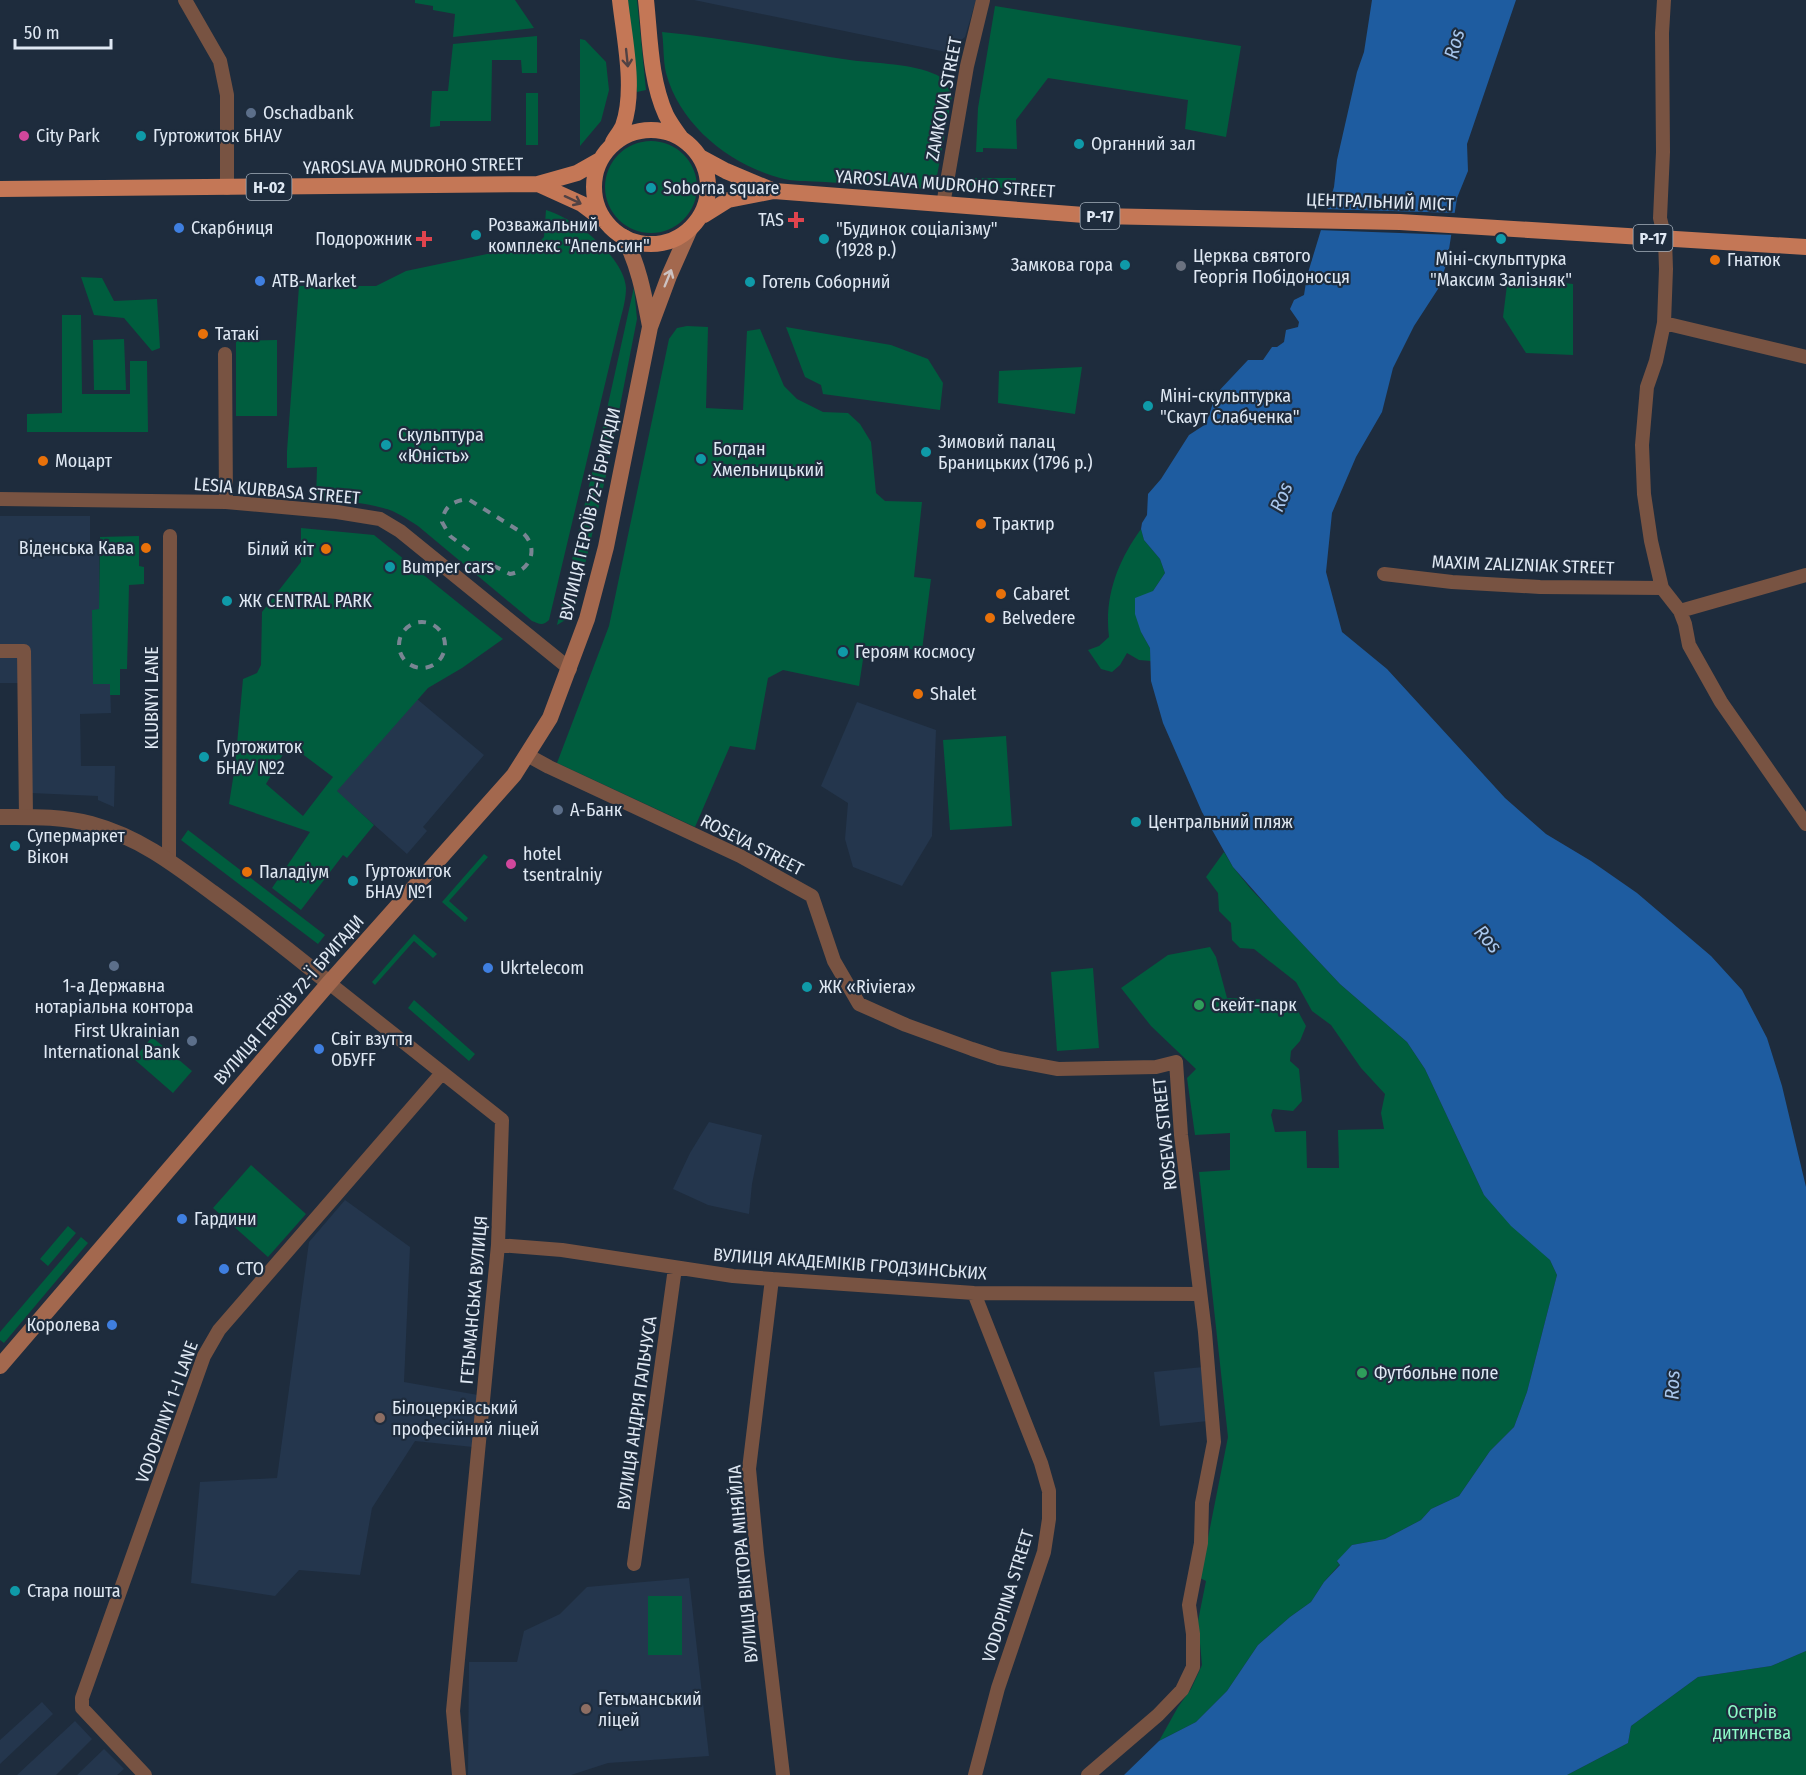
<svg xmlns="http://www.w3.org/2000/svg" width="1806" height="1775" viewBox="0 0 1806 1775" font-family="'Fira Sans Condensed',sans-serif">
<style>
.built{fill:#24364d}
.green{fill:#005d3e;fill-rule:evenodd}
.water{fill:#1e5ca0}
.pier{fill:#1e2c3d}
.lines{fill:none;stroke-linecap:round;stroke-linejoin:round}
.minor{stroke:#785342;stroke-width:14}
.tertiary{stroke:#785342;stroke-width:16}
.secondary{stroke:#a3684e;stroke-width:16}
.primary{stroke:#c47756;stroke-width:16}
.rail{stroke:#798593;stroke-width:4;stroke-dasharray:8 8;stroke-linecap:butt}
.oneway{stroke:#504244}
.oneway2{stroke:#cdc2c2}
.service-dot{fill:#5c6f8a;stroke:#1e2c3d;stroke-width:2}
.hotel-dot{fill:#d1479c;stroke:#1e2c3d;stroke-width:2}
.culture-dot{fill:#0f9aa8;stroke:#1e2c3d;stroke-width:2}
.health-dot{fill:#e0444e;stroke:#1e2c3d;stroke-width:2}
.shop-dot{fill:#3f7fe0;stroke:#1e2c3d;stroke-width:2}
.food-dot{fill:#e8710a;stroke:#1e2c3d;stroke-width:2}
.worship-dot{fill:#6b7280;stroke:#1e2c3d;stroke-width:2}
.leisure-dot{fill:#2e9e5b;stroke:#1e2c3d;stroke-width:2}
.education-dot{fill:#8d6e63;stroke:#1e2c3d;stroke-width:2}
.labels{text-anchor:middle;stroke-width:4.5;stroke-linejoin:round;paint-order:stroke}
.shield{fill:#1e2c3d;stroke:#a5b0bc;stroke-width:1.5}
.shield-label{font-size:16px;font-weight:bold;fill:#dfe8f3}
.street-label{font-size:18px;fill:#dfe8f3;stroke:#1e2c3d}
.poi-label{font-size:18px;fill:#dfe8f3;stroke:#1e2c3d;text-anchor:start}
.park-label{font-size:18px;fill:#8dfbc8;stroke:#1e2c3d}
.water-label{font-size:20px;font-style:italic;fill:#a9c7ed;stroke:#1e2c3d}
</style>
<rect width="100%" height="100%" fill="#1e2c3d"/>
<path class="built" d="M694,0H976L965,37L946,52Z
M0,516H90V550H99V610H93V684H110L111,713L80,714L81,766H115L114,807L98,800V796L31,793V683H0Z
M417,699L484,755L423,827L427,831L407,854L336,791Z
M857,702L936,730L932,836L902,886L853,867L845,839L848,803L821,786Z
M709,1122L762,1135L752,1184L749,1214L708,1205L673,1189L690,1153Z
M345,1200L410,1247L404,1382L478,1395L473,1447L415,1441L372,1508L360,1575L299,1570L275,1596L191,1583L200,1482L277,1478L309,1242Z
M1203,1367L1208,1421L1160,1426L1154,1372Z
M689,1578L709,1756L608,1763L571,1775H468L469,1662H517L524,1631L560,1614L587,1587Z
M42,1702L53,1714L0,1764V1740Z
M75,1721L92,1739L56,1775H17Z
M104,1749L124,1769L117,1775H77Z"/>
<path class="green" d="M415,0H515L534,28L453,37L455,14L433,10V6L415,3Z
M628,0H637L646,90L637,92Z
M995,6L1241,46L1226,137L1185,129L1188,100L1048,78L1016,120L1017,149L983,148V152H976L978,108Z
M662,32C726,38 788,51 850,60C878,64 911,63 937,75C946,80 951,86 952,96L936,181L933,186L926,189C892,187 859,184 825,182C811,181 794,182 780,178C729,164 680,125 666,73C663,60 664,46 662,32Z
M537,36V73H522L521,60H492L491,121H440V126L430,127L432,91H448L453,44Z
M580,39L585,40L606,62L609,90L601,121L580,146Z
M526,93H538V145H526Z
M605 187a46 46 0 1 1 92 0a46 46 0 1 1-92 0Z
M968,178H1016V189L968,185Z
M546,210C574,218 624,256 626,288C626,300 622,313 619,325L549,620C543,626 539,624 532,621L418,526C407,519 396,511 383,508C362,502 338,501 316,500L317,467L287,468V451L299,286H376L406,271L530,245L538,243L544,237Z
M81,277L102,278L114,301L157,299L160,348L152,351L124,318L94,315Z
M1508,277L1573,284V355L1526,353L1503,317Z
M634,287L637,319L610,457L597,454Z
M62,315H81L82,394H130V361H147L148,432H27V414L62,413Z
M687,326L708,327L706,408L743,410L747,331L760,329L784,386L797,399L823,412L848,413L860,424L871,442L876,493L885,501L922,502L914,577L931,579L922,650L865,646L859,686L783,670L768,678L755,750L730,746L695,827L557,763L609,626L669,339L677,328Z
M786,327L891,345L928,359L943,383L940,410L823,394L821,385L805,377Z
M124,339L126,390H94L93,340Z
M277,340V416H236V341Z
M1082,367L1075,414L998,403L999,371Z
M594,464L608,467L575,607L567,619L557,625Z
M301,528L374,535L503,639L462,668L428,688L337,791L374,825L347,858L343,855L301,910L272,888L310,832L229,804L235,766L243,679L257,673L261,665L262,612L301,562ZM289,744L333,777L303,816L266,784Z
M1141,529L1144,540L1160,559L1165,573L1153,591L1141,632L1150,648L1151,661L1139,660L1127,653L1120,665L1112,672L1101,669L1088,650L1099,646L1109,637C1104,596 1118,561 1141,529Z
M139,536V566L144,567V584L129,585L127,669H120V695H110V684H93V683L92,610L99,609L100,537Z
M1006,736L1012,826L950,830L943,740Z
M188,830L325,935L318,944L181,840Z
M1224,852L1233,867L1250,888L1340,984L1407,1042L1425,1069L1484,1195L1550,1260L1557,1275L1527,1392L1514,1427L1490,1451L1459,1496L1431,1509L1421,1520L1385,1539L1352,1545L1337,1562L1340,1564L1324,1582L1311,1602L1290,1617L1258,1645L1227,1691L1196,1722L1159,1741L1178,1707L1191,1689L1202,1665L1198,1621L1206,1581L1200,1578L1228,1437L1199,1172L1230,1170V1133L1195,1135L1187,1078L1196,1069L1151,1026L1121,988L1168,955L1210,947L1216,957L1227,998L1280,1000L1293,1002L1306,1026L1300,1041L1291,1051L1290,1061L1299,1069L1302,1101L1293,1111L1273,1109L1271,1115L1275,1132L1306,1131L1307,1168H1339L1338,1130L1384,1129L1381,1113L1385,1094L1361,1068L1331,1025L1312,1011L1296,982L1254,949L1240,948L1232,940L1231,923L1219,911L1218,893L1206,877Z
M484,854L488,857L449,901L468,918L465,922L442,902Z
M414,934L437,954L433,958L414,941L375,985L372,982Z
M1093,968L1099,1048L1057,1051L1051,972Z
M414,1000L475,1054L469,1061L408,1008Z
M152,1037L192,1071L173,1093L134,1059Z
M251,1165L306,1214L268,1257L213,1208Z
M68,1226L76,1233L48,1266L40,1259Z
M81,1237L88,1243L4,1343L0,1340V1332Z
M648,1596H682V1655H648Z
M1806,1651V1775H1567L1628,1743L1631,1726L1698,1677L1771,1666Z"/>
<path class="water" d="M1372,0H1516L1467,144L1468,171L1457,198L1447,262L1438,289L1414,326L1393,368L1382,412L1356,457L1332,513L1326,572L1342,632L1387,669L1505,798L1546,834L1591,861L1637,893L1711,956L1742,990L1767,1038L1782,1086L1806,1187V1651L1771,1666L1698,1677L1631,1726L1628,1743L1567,1775H1124L1159,1741L1196,1722L1227,1691L1258,1645L1290,1617L1311,1602L1324,1582L1340,1565L1337,1561L1352,1545L1385,1539L1421,1520L1431,1509L1459,1496L1490,1451L1514,1427L1527,1392L1557,1275L1550,1260L1511,1226L1484,1195L1425,1069L1407,1042L1340,984L1278,918L1233,867L1202,812L1163,723L1151,681L1150,648L1141,632L1135,614V598L1153,591L1165,573L1160,559L1144,540L1141,529L1142,523L1147,515L1148,494L1161,479L1189,435L1206,424L1216,394L1248,360H1263L1272,347H1277L1284,342L1286,330L1298,327L1299,322L1290,309L1294,300L1304,295L1307,276L1334,187L1337,160L1357,72L1364,52Z"/>
<path class="pier" d="M1324,209L1458,213L1455,235L1317,230Z"/>
<g class="lines">
<path class="minor" d="M185,0L220,61L227,95V188
M1664,0L1662,33L1663,152L1660,218L1665,239L1666,269L1664,323L1656,361L1647,387L1642,445L1644,494L1651,541L1662,588L1680,611L1685,624L1689,645L1721,702L1806,824
M943,205L967,66L983,0
M1664,323L1806,357
M225,354L226,502
M0,499L226,502L337,512L380,519L400,531L570,669
M1384,574L1452,582L1540,587L1662,588
M1680,611L1806,575
M0,651H24L26,817
M527,755L549,767L740,856L812,896L834,961L859,1004L906,1025L972,1049L999,1058L1058,1069L1156,1067L1176,1062L1181,1135L1205,1332L1214,1442L1202,1503L1201,1543L1189,1605L1193,1634V1667L1182,1690L1158,1715L1088,1775
M169,861L170,536
M329,983L502,1120L498,1245L453,1711L459,1775
M498,1245L562,1250L733,1276L772,1279L974,1293L1200,1294
M772,1279L749,1469L757,1553L783,1775
M974,1293L1041,1463L1049,1491V1519L1044,1552L998,1688L975,1775
M634,1564L675,1268
M145,1775L82,1708V1698L204,1356L219,1330L442,1073"/>
<path class="tertiary" d="M0,817C30,817 62,816 91,824C139,837 174,864 213,893C253,922 291,952 329,983"/>
<path class="secondary" d="M624,237C639,266 644,295 650,326
M0,1366L329,983L514,775L550,718L587,619L606,547L650,327L669,276L689,231"/>
<path class="primary" d="M646,0C650,37 650,80 666,115C670,123 676,131 681,138
M594 187a57 57 0 1 1 114 0a57 57 0 1 1-114 0Z
M613,142C616,137 620,132 623,126C636,90 624,37 620,0
M700,157L726,171L774,191
M538,184L582,204L602,219
M0,189L538,184L577,173L600,160
M704,215L728,200L774,191L1097,216L1400,222L1806,247"/>
<path class="rail" d="M469,550L450,536L442,522C444,506 453,501 468,499L524,534C539,549 530,571 510,574L488,563
M399 645a23 23 0 1 1 46 0a23 23 0 1 1-46 0Z"/>
</g>
<defs><path id="oneway-shaft" d="M-6 0H5M1.5-3L5.5 0L1.5 3" fill="none" stroke-width="1.6" stroke-linecap="round" stroke-linejoin="round" transform="scale(1.5)"/></defs>
<g class="oneway">
<use href="#oneway-shaft" transform="translate(627 58) rotate(84)"/>
<use href="#oneway-shaft" transform="translate(573 200) rotate(25)"/>
</g>
<use class="oneway2" href="#oneway-shaft" transform="translate(668 278) rotate(-68)"/>
<g class="service-dot">
<circle cx="251" cy="113" r="6"/>
<circle cx="558" cy="810" r="6"/>
<circle cx="114" cy="966" r="6"/>
<circle cx="192" cy="1041" r="6"/>
</g>
<g class="hotel-dot">
<circle cx="24" cy="136" r="6"/>
<circle cx="511" cy="864" r="6"/>
</g>
<g class="culture-dot">
<circle cx="141" cy="136" r="6"/>
<circle cx="1079" cy="144" r="6"/>
<circle cx="651" cy="188" r="6"/>
<circle cx="476" cy="235" r="6"/>
<circle cx="824" cy="239" r="6"/>
<circle cx="1501" cy="239" r="6"/>
<circle cx="1125" cy="265" r="6"/>
<circle cx="750" cy="282" r="6"/>
<circle cx="1148" cy="406" r="6"/>
<circle cx="386" cy="445" r="6"/>
<circle cx="926" cy="452" r="6"/>
<circle cx="701" cy="459" r="6"/>
<circle cx="390" cy="567" r="6"/>
<circle cx="227" cy="601" r="6"/>
<circle cx="843" cy="652" r="6"/>
<circle cx="204" cy="757" r="6"/>
<circle cx="1136" cy="822" r="6"/>
<circle cx="15" cy="846" r="6"/>
<circle cx="353" cy="881" r="6"/>
<circle cx="807" cy="987" r="6"/>
<circle cx="15" cy="1591" r="6"/>
</g>
<g class="health-dot">
<path d="M793 211h6v6h6v6h-6v6h-6v-6h-6v-6h6z"/>
<path d="M421 230h6v6h6v6h-6v6h-6v-6h-6v-6h6z"/>
</g>
<g class="shop-dot">
<circle cx="179" cy="228" r="6"/>
<circle cx="260" cy="281" r="6"/>
<circle cx="488" cy="968" r="6"/>
<circle cx="319" cy="1049" r="6"/>
<circle cx="182" cy="1219" r="6"/>
<circle cx="224" cy="1269" r="6"/>
<circle cx="112" cy="1325" r="6"/>
</g>
<g class="food-dot">
<circle cx="1715" cy="260" r="6"/>
<circle cx="203" cy="334" r="6"/>
<circle cx="43" cy="461" r="6"/>
<circle cx="981" cy="524" r="6"/>
<circle cx="146" cy="548" r="6"/>
<circle cx="326" cy="549" r="6"/>
<circle cx="1001" cy="594" r="6"/>
<circle cx="990" cy="618" r="6"/>
<circle cx="918" cy="694" r="6"/>
<circle cx="247" cy="872" r="6"/>
</g>
<circle class="worship-dot" cx="1181" cy="266" r="6"/>
<g class="leisure-dot">
<circle cx="1199" cy="1005" r="6"/>
<circle cx="1362" cy="1373" r="6"/>
</g>
<g class="education-dot">
<circle cx="380" cy="1418" r="6"/>
<circle cx="586" cy="1709" r="6"/>
</g>
<g class="labels">
<g class="shield">
<rect x="246.5" y="174" width="45" height="26" rx="4.5"/>
<rect x="1080.5" y="203" width="39" height="26" rx="4.5"/>
<rect x="1633.5" y="225" width="39" height="26" rx="4.5"/>
</g>
<g class="shield-label">
<text x="269" y="193">Н-02</text>
<text x="1100" y="222">Р-17</text>
<text x="1653" y="244">Р-17</text>
</g>
<g class="street-label">
<text transform="translate(944 99) rotate(-79)" y="6">ZAMKOVA STREET</text>
<text transform="translate(413 166) rotate(-1)" y="6">YAROSLAVA MUDROHO STREET</text>
<text transform="translate(945 184) rotate(4)" y="6">YAROSLAVA MUDROHO STREET</text>
<text transform="translate(1380 202) rotate(2)" y="6">ЦЕНТРАЛЬНИЙ МІСТ</text>
<text transform="translate(277 491) rotate(5)" y="6">LESIA KURBASA STREET</text>
<text transform="translate(590 514) rotate(-77)" y="6">ВУЛИЦЯ ГЕРОЇВ 72-Ї БРИГАДИ</text>
<text transform="translate(1523 565) rotate(2)" y="6">MAXIM ZALIZNIAK STREET</text>
<text transform="translate(152 698) rotate(-90)" y="6">KLUBNYI LANE</text>
<text transform="translate(752 845) rotate(27)" y="6">ROSEVA STREET</text>
<text transform="translate(289 1000) rotate(-49)" y="6">ВУЛИЦЯ ГЕРОЇВ 72-Ї БРИГАДИ</text>
<text transform="translate(1165 1134) rotate(-96)" y="6">ROSEVA STREET</text>
<text transform="translate(850 1264) rotate(4)" y="6">ВУЛИЦЯ АКАДЕМІКІВ ГРОДЗИНСЬКИХ</text>
<text transform="translate(474 1300) rotate(-85)" y="6">ГЕТЬМАНСЬКА ВУЛИЦЯ</text>
<text transform="translate(167 1412) rotate(-70)" y="6">VODOPIINYI 1-I LANE</text>
<text transform="translate(637 1413) rotate(-82)" y="6">ВУЛИЦЯ АНДРІЯ ГАЛЬЧУСА</text>
<text transform="translate(743 1564) rotate(-95)" y="6">ВУЛИЦЯ ВІКТОРА МІНЯЙЛА</text>
<text transform="translate(1008 1596) rotate(-73)" y="6">VODOPIINA STREET</text>
</g>
<g class="poi-label">
<text x="263" y="119">Oschadbank</text>
<text x="36" y="142">City Park</text>
<text x="153" y="142">Гуртожиток БНАУ</text>
<text x="1091" y="150">Органний зал</text>
<text x="663" y="194">Soborna square</text>
<text x="784" y="226" text-anchor="end">TAS</text>
<text x="488" y="231">Розважальний<tspan x="488" dy="21">комплекс "Апельсин"</tspan></text>
<text x="191" y="234">Скарбниця</text>
<text x="836" y="235">"Будинок соціалізму"<tspan x="836" dy="21">(1928 р.)</tspan></text>
<text x="412" y="245" text-anchor="end">Подорожник</text>
<text x="1193" y="262">Церква святого<tspan x="1193" dy="21">Георгія Побідоносця</tspan></text>
<text x="1501" y="265" text-anchor="middle">Міні-скульптурка<tspan x="1501" dy="21">"Максим Залізняк"</tspan></text>
<text x="1727" y="266">Гнатюк</text>
<text x="1113" y="271" text-anchor="end">Замкова гора</text>
<text x="272" y="287">ATB-Market</text>
<text x="762" y="288">Готель Соборний</text>
<text x="215" y="340">Татакі</text>
<text x="1160" y="402">Міні-скульптурка<tspan x="1160" dy="21">"Скаут Слабченка"</tspan></text>
<text x="398" y="441">Скульптура<tspan x="398" dy="21">«Юність»</tspan></text>
<text x="938" y="448">Зимовий палац<tspan x="938" dy="21">Браницьких (1796 р.)</tspan></text>
<text x="713" y="455">Богдан<tspan x="713" dy="21">Хмельницький</tspan></text>
<text x="55" y="467">Моцарт</text>
<text x="993" y="530">Трактир</text>
<text x="134" y="554" text-anchor="end">Віденська Кава</text>
<text x="314" y="555" text-anchor="end">Білий кіт</text>
<text x="402" y="573">Bumper cars</text>
<text x="1013" y="600">Cabaret</text>
<text x="239" y="607">ЖК CENTRAL PARK</text>
<text x="1002" y="624">Belvedere</text>
<text x="855" y="658">Героям космосу</text>
<text x="930" y="700">Shalet</text>
<text x="216" y="753">Гуртожиток<tspan x="216" dy="21">БНАУ №2</tspan></text>
<text x="570" y="816">А-Банк</text>
<text x="1148" y="828">Центральний пляж</text>
<text x="27" y="842">Супермаркет<tspan x="27" dy="21">Вікон</tspan></text>
<text x="523" y="860">hotel<tspan x="523" dy="21">tsentralniy</tspan></text>
<text x="365" y="877">Гуртожиток<tspan x="365" dy="21">БНАУ №1</tspan></text>
<text x="259" y="878">Паладіум</text>
<text x="500" y="974">Ukrtelecom</text>
<text x="114" y="992" text-anchor="middle">1-а Державна<tspan x="114" dy="21">нотаріальна контора</tspan></text>
<text x="819" y="993">ЖК «Riviera»</text>
<text x="1211" y="1011">Скейт-парк</text>
<text x="180" y="1037" text-anchor="end">First Ukrainian<tspan x="180" dy="21">International Bank</tspan></text>
<text x="331" y="1045">Світ взуття<tspan x="331" dy="21">ОБУFF</tspan></text>
<text x="194" y="1225">Гардини</text>
<text x="236" y="1275">СТО</text>
<text x="100" y="1331" text-anchor="end">Королева</text>
<text x="1374" y="1379">Футбольне поле</text>
<text x="392" y="1414">Білоцерківський<tspan x="392" dy="21">професійний ліцей</tspan></text>
<text x="27" y="1597">Стара пошта</text>
<text x="598" y="1705">Гетьманський<tspan x="598" dy="21">ліцей</tspan></text>
</g>
<g class="park-label">
<text x="1752" y="1718">Острів<tspan x="1752" dy="21">дитинства</tspan></text>
</g>
<g class="water-label">
<text transform="translate(1454 44) rotate(-75)" y="7">Ros</text>
<text transform="translate(1281 497) rotate(-68)" y="7">Ros</text>
<text transform="translate(1488 939) rotate(48)" y="7">Ros</text>
<text transform="translate(1672 1385) rotate(-88)" y="7">Ros</text>
</g>
</g>
<path d="M15 39v9h96v-9" fill="none" stroke="#dfe8f3" stroke-width="3"/>
<text x="24" y="39" font-size="18" fill="#dfe8f3" stroke="#1e2c3d" stroke-width="4.5" paint-order="stroke">50 m</text>
</svg>
